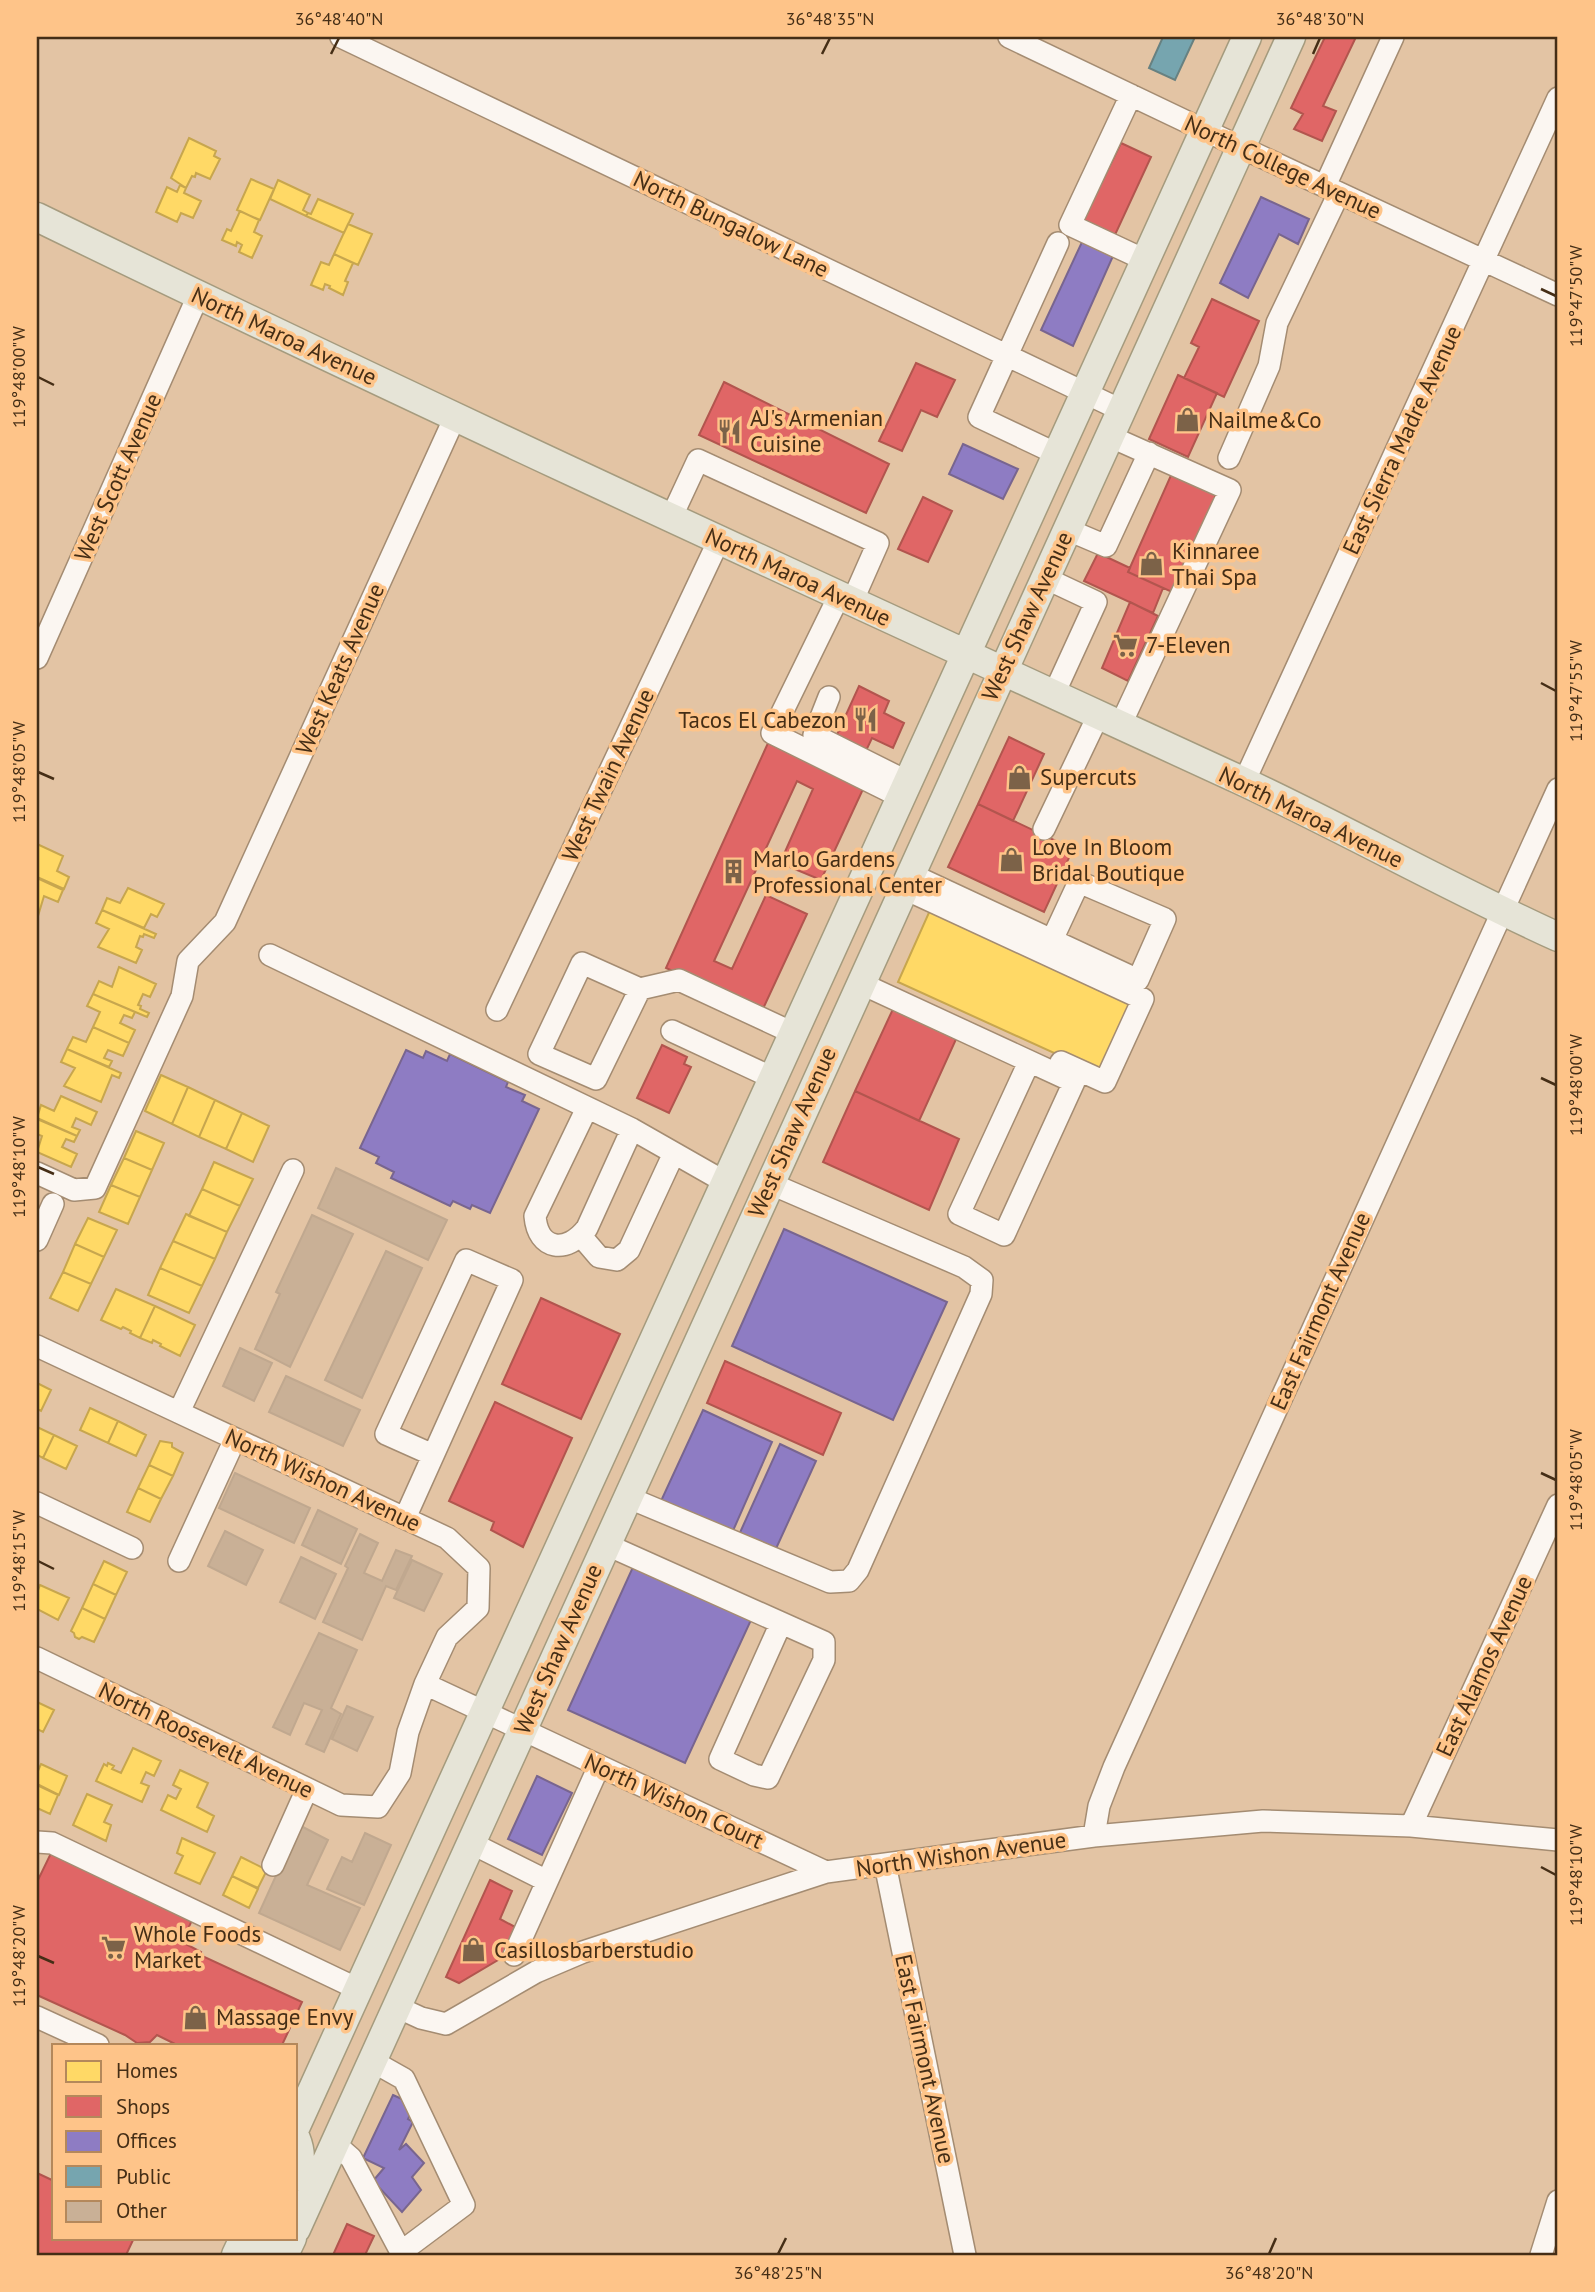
<svg xmlns="http://www.w3.org/2000/svg" width="1595" height="2292" viewBox="0 0 1595 2292" font-family="'PT Sans',sans-serif">
<style>
.homes{fill:#ffd966;stroke:#c7a64e;stroke-width:2}
.shops{fill:#e06666;stroke:#b2554e;stroke-width:2}
.offices{fill:#8e7cc3;stroke:#78658f;stroke-width:2}
.public{fill:#76a5af;stroke:#678181;stroke-width:2}
.building{fill:#c9b096;stroke:#c0a88f;stroke-width:2}
.lines{fill:none;stroke-linecap:round;stroke-linejoin:round}
.minor-casing{stroke:#a48c72;stroke-width:24}
.major-casing{stroke:#a59b7e;stroke-width:31}
.minor{stroke:#fbf6f1;stroke-width:21}
.major{stroke:#e6e4d7;stroke-width:28}
.ticks{fill:none;stroke:#452e16;stroke-width:2.5}
.labels{text-anchor:middle;stroke-width:7;stroke-linejoin:round;paint-order:stroke}
.street-label{font-size:23px;fill:#452e16;stroke:#fec489}
.poi-label{font-size:23px;fill:#452e16;stroke:#fec489;text-anchor:start}
.neatline{fill:none;stroke:#452e16;stroke-width:2.5}
.ticks-label{font-size:18px;text-anchor:middle;fill:#452e16}
</style>
<rect width="100%" height="100%" fill="#e3c4a4"/>
<path class="homes" d="M189,138L216,151L214,156L220,159L210,179L196,173L195,177L192,176L186,188L171,178Z
M251,179L274,189L260,220L237,210Z
M278,180L310,195L303,210L308,213L306,216L270,199Z
M180,185L186,188L184,193L201,201L193,218L181,213L177,222L156,212L167,187L177,192Z
M318,199L353,214L344,233L306,216L308,213L311,214Z
M240,211L259,220L254,232L262,236L252,258L239,252L242,245L237,242L236,246L222,240L227,229L231,231Z
M348,224L372,234L358,265L334,254Z
M334,254L353,263L345,281L348,282L343,295L329,288L330,286L325,284L323,290L311,285L321,262L329,265Z
M37,844L63,856L57,871L69,877L64,889L37,877Z
M37,878L63,890L58,902L44,896L38,916Z
M128,888L164,904L157,917L151,914L144,928L102,910L107,898L120,903Z
M931,908L1132,1000L1098,1073L898,982Z
M102,910L156,934L154,938L144,934L143,937L140,936L136,947L142,950L136,963L98,947L109,929L96,923Z
M119,967L156,984L150,997L143,994L138,1005L141,1006L140,1009L149,1013L147,1017L93,994L99,981L112,987Z
M93,994L135,1012L132,1018L124,1015L120,1023L135,1030L129,1043L93,1027L100,1012L87,1006Z
M93,1027L129,1043L123,1056L108,1050L104,1058L112,1061L109,1067L67,1049L73,1037L86,1042Z
M67,1049L121,1073L119,1078L112,1075L101,1102L64,1086L75,1068L61,1062Z
M161,1075L188,1087L172,1124L145,1111Z
M188,1087L215,1100L199,1137L172,1124Z
M61,1096L97,1112L91,1125L76,1118L72,1127L80,1130L77,1136L37,1118L41,1105L54,1111Z
M215,1100L242,1113L226,1149L199,1137Z
M242,1113L269,1126L253,1162L226,1149Z
M37,1119L77,1136L74,1142L66,1139L62,1147L77,1154L71,1167L37,1152L42,1136L37,1134Z
M136,1131L164,1143L152,1170L124,1158Z
M124,1158L152,1170L140,1197L111,1185Z
M214,1162L253,1179L240,1206L202,1189Z
M111,1185L140,1197L128,1224L99,1212Z
M202,1189L240,1206L227,1232L189,1216Z
M186,1214L227,1232L215,1259L173,1241Z
M88,1218L117,1230L104,1257L75,1244Z
M173,1241L215,1259L202,1286L160,1268Z
M75,1244L104,1257L91,1284L63,1272Z
M160,1268L202,1286L189,1313L148,1295Z
M63,1272L91,1284L78,1311L50,1298Z
M116,1289L155,1306L140,1338L130,1333L131,1331L123,1327L121,1329L101,1320Z
M155,1306L195,1325L180,1356L160,1346L161,1344L153,1340L152,1343L140,1338Z
M37,1383L51,1390L41,1411L37,1409Z
M90,1408L118,1421L108,1443L80,1430Z
M118,1421L146,1435L136,1456L108,1443Z
M37,1427L54,1435L43,1458L37,1455Z
M54,1435L77,1446L66,1469L43,1458Z
M160,1441L172,1443V1447L183,1453L173,1476L149,1465Z
M149,1465L173,1476L161,1499L138,1488Z
M138,1488L161,1499L150,1522L127,1512Z
M104,1561L127,1572L116,1595L93,1584Z
M93,1584L116,1595L105,1619L82,1608Z
M40,1585L69,1598L58,1620L37,1609V1593Z
M82,1608L105,1619L94,1642L82,1637L79,1639L75,1637L74,1633L71,1631Z
M37,1702L54,1710L43,1732L37,1729Z
M133,1748L161,1761L154,1776L146,1772L141,1783L149,1786L142,1802L96,1781L104,1764L107,1766L108,1763L114,1766L112,1769L121,1773Z
M41,1764L67,1776L59,1795L37,1784V1773Z
M180,1770L208,1783L197,1807L214,1816L207,1832L161,1810L168,1795L176,1799L181,1789L173,1785Z
M37,1785L58,1795L50,1814L37,1808Z
M87,1794L112,1805L104,1822L111,1825L106,1841L73,1825Z
M182,1838L215,1853L200,1884L175,1873L183,1856L177,1853Z
M241,1857L267,1870L258,1888L232,1876Z
M232,1876L258,1889L249,1908L223,1895Z"/>
<path class="shops" d="M1325,37H1356L1323,106L1336,111L1322,141L1294,129L1303,114L1291,108Z
M1121,143L1151,157L1114,237L1082,222Z
M1212,299L1259,321L1224,397L1184,378L1199,347L1191,343Z
M916,363L955,380L937,417L921,410L902,451L879,441Z
M1178,375L1217,393L1188,457L1149,439Z
M724,382L889,464L866,513L699,435Z
M1172,473L1216,495L1172,592L1128,572Z
M923,497L952,511L928,562L898,549Z
M1098,553L1130,568L1128,572L1163,588L1153,613L1084,581Z
M1130,602L1158,616L1128,681L1102,668Z
M859,686L889,701L884,713L904,723L893,748L872,738L864,755L834,741Z
M1009,737L1044,754L1013,821L978,804Z
M768,743L864,787L821,880L780,863L813,789L797,781L714,961L732,969L766,895L807,914L762,1011L666,968Z
M978,804L1073,849L1044,912L948,867Z
M893,1009L957,1037L919,1121L855,1091Z
M662,1045L687,1057L684,1064L691,1067L669,1113L637,1098Z
M855,1091L959,1139L929,1210L823,1162Z
M541,1298L620,1334L581,1419L502,1384Z
M725,1361L841,1413L823,1455L707,1403Z
M495,1402L572,1438L523,1547L491,1530L494,1522L449,1501Z
M53,1849L193,1918L182,1942L201,1952L200,1955L302,2002L282,2045H177L157,2035L150,2042L137,2043L125,2035L37,1995V1882Z
M490,1880L512,1891L500,1919L517,1928L503,1957L459,1983L446,1977Z
M37,2173L54,2181V2238H134L126,2255H37Z
M347,2224L374,2236L365,2255H333Z"/>
<path class="offices" d="M1261,197L1309,219L1298,244L1279,234L1248,298L1220,283Z
M1082,242L1113,256L1073,346L1041,330Z
M963,444L1018,469L1003,499L949,474Z
M406,1050L423,1058L426,1051L447,1061L450,1054L508,1082L506,1087L525,1095L522,1101L539,1109L490,1213L472,1205L470,1209L453,1201L450,1206L391,1178L394,1172L376,1163L379,1157L360,1148Z
M784,1229L947,1302L893,1420L732,1346Z
M703,1410L772,1442L732,1533L661,1501Z
M780,1444L816,1461L774,1553L738,1537Z
M633,1567L751,1620L685,1763L568,1710Z
M537,1776L572,1793L542,1855L508,1839Z
M393,2095L415,2105L408,2119L413,2122L399,2150L406,2144L424,2163L412,2177L421,2190L402,2212L373,2181L384,2168L363,2158Z"/>
<path class="public" d="M1163,37H1195L1175,80L1149,68Z"/>
<path class="building" d="M336,1168L447,1220L428,1260L318,1208Z
M312,1215L353,1234L290,1367L255,1349L280,1294L276,1292Z
M386,1251L422,1268L362,1398L325,1380Z
M240,1348L272,1363L254,1401L223,1386Z
M286,1376L360,1410L343,1446L269,1412Z
M235,1473L310,1508L294,1543L219,1508Z
M318,1510L357,1529L341,1564L302,1545Z
M225,1531L263,1550L246,1585L208,1566Z
M360,1534L378,1543L364,1573L382,1581L396,1550L412,1556L396,1590L386,1586L362,1640L323,1622L348,1568L345,1566Z
M301,1557L336,1574L315,1619L280,1602Z
M412,1560L442,1574L424,1611L394,1598Z
M319,1633L357,1650L331,1708L341,1714L324,1752L306,1744L322,1710L304,1703L290,1735L273,1727Z
M347,1706L373,1717L357,1751L332,1739Z
M299,1825L328,1840L307,1885L360,1908L340,1950L259,1913Z
M365,1833L391,1845L364,1905L327,1889L342,1857L352,1862Z"/>
<g class="lines">
<defs>
<path id="minor" d="M341,37L1121,410
M1009,37L1204,130L1558,295
M1131,95L1070,225L1145,260
M1325,186L1393,37
M1109,436L1230,490L1120,726
M1057,454L979,417L1058,243
M1229,458L1269,366L1277,323L1339,193
M671,518L698,460L878,543L852,602
M1066,529L1106,546L1149,453
M1045,578L1096,602L1053,696
M839,596L772,733L901,797
M37,658L198,296
M829,697L814,735L908,782
M1244,782L1558,98
M1044,829L1098,716
M910,874L1138,980L1165,919L1079,882L1052,940
M903,888L1143,999L1105,1082L1061,1062
M270,955L632,1129L725,1182
M860,983L1074,1082L1004,1235L959,1214L1029,1062
M640,989L596,1079L539,1054L582,963L640,989L679,980L793,1033
M497,1010L719,540
M672,1031L773,1078
M587,1108L535,1216C538,1251 567,1254 587,1228L632,1129
M37,1173L74,1190L95,1188L182,996L188,961L225,922L455,417
M581,1236L599,1257L617,1260L629,1250L674,1153
M37,1240L53,1204
M37,1346L447,1538L479,1568L478,1608L447,1637L425,1684L408,1732L400,1773L378,1807L341,1805L37,1658
M179,1412L293,1170
M627,1497L830,1582L849,1581L858,1570L981,1294L982,1280L964,1267L769,1183
M37,1503L132,1548
M405,1518L512,1280L466,1260L386,1434L433,1455
M605,1544L824,1642V1660L768,1778L754,1775L720,1759L781,1623
M179,1561L235,1439
M425,1684L826,1872
M1411,1826L1558,1505
M1094,1836L1099,1806L1114,1767L1558,789
M37,1842L52,1843L358,1989
M471,1843L547,1881
M885,1864L965,2255
M273,1865L307,1789
M514,1955L599,1766
M397,2007L421,2018L446,2024L536,1972L583,1952L826,1872L1094,1836L1263,1821L1411,1826L1558,1840
M37,2017L98,2045
M335,2144L351,2158L401,2252L464,2205L404,2079L372,2061
M1541,2255L1558,2201"/>
<path id="major" d="M37,217C435,411 838,595 1240,780C1347,830 1450,888 1558,937
M296,2126L1247,37
M296,2139C301,2151 301,2164 296,2176
M296,2229L1291,37
M236,2255L244,2238
M260,2255L268,2238
M284,2255L292,2238"/>
</defs>
<use href="#minor" class="minor-casing"/>
<use href="#major" class="major-casing"/>
<use href="#minor" class="minor"/>
<use href="#major" class="major"/>
</g>
<path class="ticks" d="M331,54L339,38M822,54L830,38M1313,54L1320,38M1541,289L1556,296M38,377L54,385M1541,683L1556,691M38,772L54,779M1541,1078L1556,1085M38,1167L54,1174M1541,1473L1556,1480M38,1561L54,1569M1541,1867L1556,1875M38,1956L54,1963M778,2254L786,2238M1269,2254L1276,2238"/>
<defs>
<symbol id="shop-bare" viewBox="-9 -9 18 18"><path d="M-5-2.5h2.3a2.7 3.5 0 0 1 5.4 0H5L5.5 6h-11ZM-1.5-2.5h3a1.5 2.3 0 0 0-3 0Z" fill="#7c6248" stroke="#fec489" stroke-width="2.5" paint-order="stroke"/></symbol>
<symbol id="restaurant-bare" viewBox="-9 -9 18 18"><path d="M-5-6h1v4h1v-4h1v4h1v-4h1v5L-1.5 .5V6h-2V.5L-5-1ZM5-6V6H3V1.5H1.5Q1.5-4 5-6Z" fill="#7c6248" stroke="#fec489" stroke-width="2.5" paint-order="stroke"/></symbol>
<symbol id="supermarket-bare" viewBox="-9 -9 18 18"><path d="M-6-5.5h2.5l.6 2H6L4.5 2H-2.5L-4.4-4H-6ZM-1.5 3.2a1.3 1.3 0 1 0 .1 0ZM3 3.2a1.3 1.3 0 1 0 .1 0Z" fill="#7c6248" stroke="#fec489" stroke-width="2.5" paint-order="stroke"/></symbol>
<symbol id="building-bare" viewBox="-9 -9 18 18"><path d="M-4-6H4V6H1V3H-1V6H-4ZM-2.5-4.3h1.7v1.8h-1.7ZM.8-4.3h1.7v1.8H.8ZM-2.5-1h1.7V.8h-1.7ZM.8-1h1.7V.8H.8Z" fill="#7c6248" stroke="#fec489" stroke-width="2.5" paint-order="stroke"/></symbol>
</defs>
<g fill-rule="evenodd">
<use href="#shop-bare" x="1170" y="402" width="35" height="35"/>
<use href="#restaurant-bare" x="712" y="414" width="35" height="35"/>
<use href="#shop-bare" x="1134" y="546" width="35" height="35"/>
<use href="#supermarket-bare" x="1108" y="628" width="35" height="35"/>
<use href="#restaurant-bare" x="848" y="702" width="35" height="35"/>
<use href="#shop-bare" x="1002" y="760" width="35" height="35"/>
<use href="#shop-bare" x="994" y="842" width="35" height="35"/>
<use href="#building-bare" x="716" y="854" width="35" height="35"/>
<use href="#supermarket-bare" x="96" y="1930" width="35" height="35"/>
<use href="#shop-bare" x="456" y="1932" width="35" height="35"/>
<use href="#shop-bare" x="178" y="2000" width="35" height="35"/>
</g>
<g class="labels">
<g class="street-label">
<text transform="translate(1283 167) rotate(25)" y="8">North College Avenue</text>
<text transform="translate(731 224) rotate(26)" y="8">North Bungalow Lane</text>
<text transform="translate(284 336) rotate(25)" y="8">North Maroa Avenue</text>
<text transform="translate(1402 440) rotate(-65)" y="8">East Sierra Madre Avenue</text>
<text transform="translate(118 477) rotate(-66)" y="8">West Scott Avenue</text>
<text transform="translate(798 577) rotate(25)" y="8">North Maroa Avenue</text>
<text transform="translate(1027 616) rotate(-65)" y="8">West Shaw Avenue</text>
<text transform="translate(340 669) rotate(-66)" y="8">West Keats Avenue</text>
<text transform="translate(608 775) rotate(-65)" y="8">West Twain Avenue</text>
<text transform="translate(1311 817) rotate(26)" y="8">North Maroa Avenue</text>
<text transform="translate(792 1132) rotate(-66)" y="8">West Shaw Avenue</text>
<text transform="translate(1320 1311) rotate(-66)" y="8">East Fairmont Avenue</text>
<text transform="translate(323 1480) rotate(25)" y="8">North Wishon Avenue</text>
<text transform="translate(558 1649) rotate(-66)" y="8">West Shaw Avenue</text>
<text transform="translate(1484 1666) rotate(-65)" y="8">East Alamos Avenue</text>
<text transform="translate(206 1740) rotate(26)" y="8">North Roosevelt Avenue</text>
<text transform="translate(674 1801) rotate(25)" y="8">North Wishon Court</text>
<text transform="translate(961 1854) rotate(-8)" y="8">North Wishon Avenue</text>
<text transform="translate(925 2059) rotate(78)" y="8">East Fairmont Avenue</text>
</g>
<g class="poi-label">
<text x="750" y="426">AJ's Armenian<tspan x="750" dy="26">Cuisine</tspan></text>
<text x="1208" y="428">Nailme&amp;Co</text>
<text x="1172" y="559">Kinnaree<tspan x="1172" dy="26">Thai Spa</tspan></text>
<text x="1146" y="653">7-Eleven</text>
<text x="846" y="728" text-anchor="end">Tacos El Cabezon</text>
<text x="1040" y="785">Supercuts</text>
<text x="1032" y="855">Love In Bloom<tspan x="1032" dy="26">Bridal Boutique</tspan></text>
<text x="753" y="867">Marlo Gardens<tspan x="753" dy="26">Professional Center</tspan></text>
<text x="134" y="1942">Whole Foods<tspan x="134" dy="26">Market</tspan></text>
<text x="494" y="1958">Casillosbarberstudio</text>
<text x="216" y="2025">Massage Envy</text>
</g>
</g>
<rect width="1595" height="2292" fill="none" stroke="#fec489" stroke-width="77"/>
<rect x="52" y="2044" width="245" height="196" fill="#fec489" stroke="#b4885b" stroke-width="2"/>
<rect x="66" y="2061" width="35" height="21" fill="#ffd966" stroke="#b4885b" stroke-width="2"/>
<text x="116" y="2078" font-size="21" fill="#452e16">Homes</text>
<rect x="66" y="2096" width="35" height="21" fill="#e06666" stroke="#b4885b" stroke-width="2"/>
<text x="116" y="2114" font-size="21" fill="#452e16">Shops</text>
<rect x="66" y="2131" width="35" height="21" fill="#8e7cc3" stroke="#b4885b" stroke-width="2"/>
<text x="116" y="2148" font-size="21" fill="#452e16">Offices</text>
<rect x="66" y="2166" width="35" height="21" fill="#76a5af" stroke="#b4885b" stroke-width="2"/>
<text x="116" y="2184" font-size="21" fill="#452e16">Public</text>
<rect x="66" y="2201" width="35" height="21" fill="#c9b096" stroke="#b4885b" stroke-width="2"/>
<text x="116" y="2218" font-size="21" fill="#452e16">Other</text>
<rect x="38" y="38" width="1518" height="2216" class="neatline"/>
<g class="ticks-label">
<text x="339" y="25">36°48'40"N</text>
<text x="830" y="25">36°48'35"N</text>
<text x="1320" y="25">36°48'30"N</text>
<text transform="translate(1576 296) rotate(-90)" y="6">119°47'50"W</text>
<text transform="translate(19 377) rotate(-90)" y="6">119°48'00"W</text>
<text transform="translate(1576 691) rotate(-90)" y="6">119°47'55"W</text>
<text transform="translate(19 772) rotate(-90)" y="6">119°48'05"W</text>
<text transform="translate(1576 1085) rotate(-90)" y="6">119°48'00"W</text>
<text transform="translate(19 1167) rotate(-90)" y="6">119°48'10"W</text>
<text transform="translate(1576 1480) rotate(-90)" y="6">119°48'05"W</text>
<text transform="translate(19 1561) rotate(-90)" y="6">119°48'15"W</text>
<text transform="translate(1576 1875) rotate(-90)" y="6">119°48'10"W</text>
<text transform="translate(19 1956) rotate(-90)" y="6">119°48'20"W</text>
<text x="778" y="2279">36°48'25"N</text>
<text x="1269" y="2279">36°48'20"N</text>
</g>
</svg>
